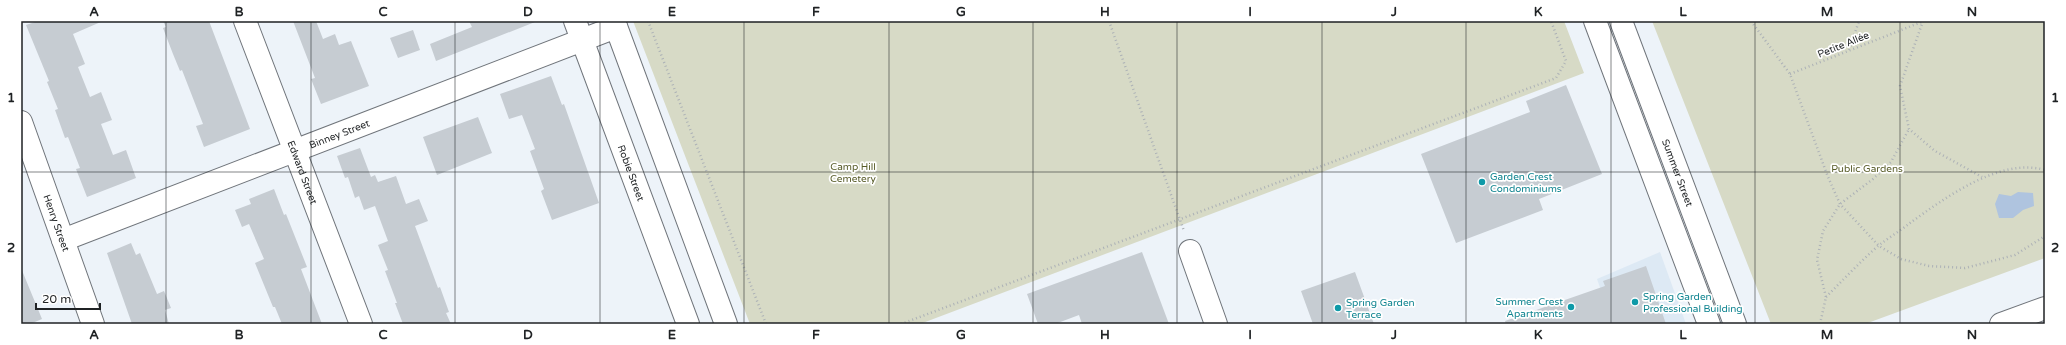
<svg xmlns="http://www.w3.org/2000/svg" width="2066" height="345" viewBox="0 0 2066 345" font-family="'Varela Round',sans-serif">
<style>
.built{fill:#dde9f4}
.green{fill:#d7dac6}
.water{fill:#afc4df}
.building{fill:#c6ccd2}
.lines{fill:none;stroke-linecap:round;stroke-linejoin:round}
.minor-casing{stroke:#70757b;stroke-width:24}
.major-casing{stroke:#70757b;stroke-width:24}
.path{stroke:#acb1b6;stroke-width:2.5;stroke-dasharray:1 3;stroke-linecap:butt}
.minor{stroke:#fff;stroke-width:22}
.major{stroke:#fff;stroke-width:22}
.grid{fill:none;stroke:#1f2224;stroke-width:1;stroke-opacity:0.55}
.culture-dot{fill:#0f9aa8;stroke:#fff;stroke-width:1.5}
.labels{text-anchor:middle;stroke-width:3.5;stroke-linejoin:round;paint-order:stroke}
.street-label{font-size:10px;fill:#1f2224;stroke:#fff}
.park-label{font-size:10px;fill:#575b27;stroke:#fff}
.culture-label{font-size:10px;fill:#0d838f;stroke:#fff;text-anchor:start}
.neatline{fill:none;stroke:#1f2224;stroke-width:1.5}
.grid-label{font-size:13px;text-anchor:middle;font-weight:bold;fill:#1f2224}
</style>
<rect width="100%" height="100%" fill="#edf3f9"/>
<path class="built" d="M1660,252L1686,324H1613L1597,279Z"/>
<path class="green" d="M633,21H1564L1584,73L920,324H750Z
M1652,21H2045V258L1865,324H1771Z"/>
<path class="water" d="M2018,192L2033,193L2034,206L2023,210L2013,218H1999L1995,204L1999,194L2011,196Z"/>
<path class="building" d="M38,21H103L73,34L85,64L78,67L90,97L101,92L112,120L101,124L113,155L126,150L136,178L87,197L76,169L80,168L68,137L65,138L55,110L58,109L47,82L49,81L26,25Z
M163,21H209L250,129L204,147L196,126L203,124L182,70L180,71L173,54L163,28L166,27Z
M293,21H316L323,39L335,34L339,45L351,41L369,86L321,104L311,79L315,78Z
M469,21H535V22L436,61L430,44L472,27Z
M413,30L420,50L398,58L390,38Z
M551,76L562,105L564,104L599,203L552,220L541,191L544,189L530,151L535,149L522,115L509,119L500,94Z
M1566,85L1602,174L1539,199L1543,210L1456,243L1421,154L1530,112L1526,101Z
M478,117L492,153L437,175L423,137Z
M360,148L371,177L375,175L378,182L396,176L406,204L419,199L428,221L415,226L438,288L440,287L449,312L446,313L451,324H403L395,303H397L385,271L388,270L378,245L388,241L375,206L364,210L359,196L355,198L348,177L345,178L337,156Z
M274,189L284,215L286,214L307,267L301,269L322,324H282L275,307H273L255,263L264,259L249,224L242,227L235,210L251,204L249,199Z
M131,243L136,255L140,253L157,294L164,291L171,308L165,310L169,324H132L107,253Z
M1142,252L1169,324H1082L1079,315L1055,324H1038L1027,294Z
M1646,266L1666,324H1506L1505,321L1605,286L1603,281Z
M21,268L42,319L30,324H21Z
M1355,272L1374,324H1313L1301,291Z"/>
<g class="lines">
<defs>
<g id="minor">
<path id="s1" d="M245,21L361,324"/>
<path d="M1595,21L1709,324"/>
<path id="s2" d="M1621,21L1735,324"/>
<path id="s3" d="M21,122L93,324"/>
<path id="s4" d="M63,240L616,27"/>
<path d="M1190,251L1216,324"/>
<path d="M2001,324L2045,308"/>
</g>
<g id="major">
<path id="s5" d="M575,21L688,324"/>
<path d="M614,21L726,324"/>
</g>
</defs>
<use href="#minor" class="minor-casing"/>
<use href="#major" class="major-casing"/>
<path class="path" d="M648,21L766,324
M1109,21L1184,231
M1751,21L1790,74L1828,177L1840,204L1879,246L1901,259L1929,266L1965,268L2015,255L2045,236
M1923,21L1900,86L1909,129L1935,151L1982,177
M1849,50L1859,21
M1790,74L1924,21
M1826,297C1843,280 1860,262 1878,246C1888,238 1900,231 1910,223C1945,198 2000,157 2045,170
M901,324L1556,78L1566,61L1551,21
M1820,324L1826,297L1817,260L1823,231L1840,204L1873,179L1891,162L1909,129"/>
<use href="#minor" class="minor"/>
<use href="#major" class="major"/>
</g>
<path class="grid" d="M166,21V324M311,21V324M455,21V324M600,21V324M744,21V324M889,21V324M1033,21V324M1177,21V324M1322,21V324M1466,21V324M1611,21V324M1755,21V324M1900,21V324M21,172H2045"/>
<g class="culture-dot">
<circle cx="1482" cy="182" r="4"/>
<circle cx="1635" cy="302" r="4"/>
<circle cx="1571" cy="307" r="4"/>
<circle cx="1338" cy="308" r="4"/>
</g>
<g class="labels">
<g class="street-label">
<text transform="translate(1843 44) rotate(-22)" y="4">Petite Allée</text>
<text dy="4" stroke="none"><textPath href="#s4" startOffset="296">Binney Street</textPath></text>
<text dy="4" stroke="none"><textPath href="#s1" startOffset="162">Edward Street</textPath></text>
<text dy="4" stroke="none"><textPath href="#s2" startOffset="162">Summer Street</textPath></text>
<text dy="4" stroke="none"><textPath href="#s5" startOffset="162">Robie Street</textPath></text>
<text dy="4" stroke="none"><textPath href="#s3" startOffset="107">Henry Street</textPath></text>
</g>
<g class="park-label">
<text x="853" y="170">Camp Hill<tspan x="853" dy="12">Cemetery</tspan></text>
<text x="1867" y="172">Public Gardens</text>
</g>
<g class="culture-label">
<text x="1490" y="180">Garden Crest<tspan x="1490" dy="12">Condominiums</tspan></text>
<text x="1643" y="300">Spring Garden<tspan x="1643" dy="12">Professional Building</tspan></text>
<text x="1563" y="305" text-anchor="end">Summer Crest<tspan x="1563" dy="12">Apartments</tspan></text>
<text x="1346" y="306">Spring Garden<tspan x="1346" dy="12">Terrace</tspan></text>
</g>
</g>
<rect width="2066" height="345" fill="none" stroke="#ffffff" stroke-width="44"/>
<path d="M36 303v6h64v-6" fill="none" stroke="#1f2224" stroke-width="2"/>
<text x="42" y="303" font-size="12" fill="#1f2224" stroke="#ffffff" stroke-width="3" paint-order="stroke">20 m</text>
<rect x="22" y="22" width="2022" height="301" class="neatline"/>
<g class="grid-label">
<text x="94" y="16">A</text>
<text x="239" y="16">B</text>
<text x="383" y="16">C</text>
<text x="528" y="16">D</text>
<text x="672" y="16">E</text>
<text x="816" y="16">F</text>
<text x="961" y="16">G</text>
<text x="1105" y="16">H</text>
<text x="1250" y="16">I</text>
<text x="1394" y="16">J</text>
<text x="1538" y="16">K</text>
<text x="1683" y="16">L</text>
<text x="1827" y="16">M</text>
<text x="1972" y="16">N</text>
<text x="11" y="102">1</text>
<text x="2055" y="102">1</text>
<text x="11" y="252">2</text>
<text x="2055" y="252">2</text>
<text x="94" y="339">A</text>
<text x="239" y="339">B</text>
<text x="383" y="339">C</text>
<text x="528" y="339">D</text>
<text x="672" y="339">E</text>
<text x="816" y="339">F</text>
<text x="961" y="339">G</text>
<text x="1105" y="339">H</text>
<text x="1250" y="339">I</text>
<text x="1394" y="339">J</text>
<text x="1538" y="339">K</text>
<text x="1683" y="339">L</text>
<text x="1827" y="339">M</text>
<text x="1972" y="339">N</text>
</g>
</svg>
